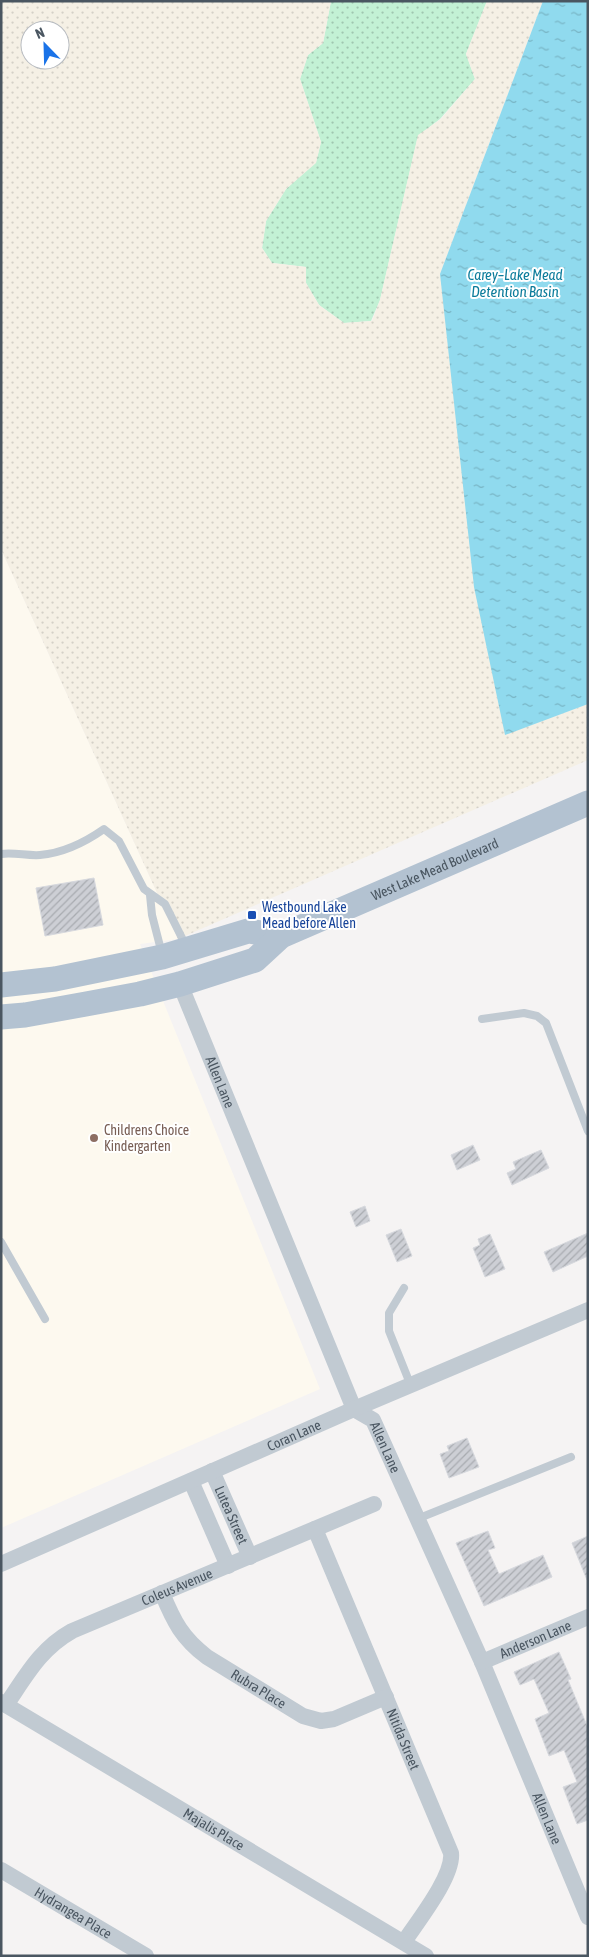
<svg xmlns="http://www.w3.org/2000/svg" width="589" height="1957" viewBox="0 0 589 1957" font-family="'Asap Condensed',sans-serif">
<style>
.commercial{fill:#fdf9ef}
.grass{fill:url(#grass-dots)}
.sand{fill:url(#sand-dots);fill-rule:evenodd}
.water{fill:url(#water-ripples)}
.building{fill:url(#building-hatch);stroke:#d7d9de}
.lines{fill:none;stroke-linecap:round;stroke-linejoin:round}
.service{stroke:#c1cad2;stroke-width:8}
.minor{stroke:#c1cad2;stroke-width:16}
.primary{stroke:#b3c2d1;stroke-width:25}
.transit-dot{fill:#1a4fb4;stroke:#fff;stroke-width:2}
.education-dot{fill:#8d6e63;stroke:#fff;stroke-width:2}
.labels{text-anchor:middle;stroke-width:4;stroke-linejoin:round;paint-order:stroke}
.street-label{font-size:14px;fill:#4a5661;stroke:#fff}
.transit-label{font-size:14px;fill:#164399;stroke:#fff;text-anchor:start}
.education-label{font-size:14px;fill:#785e54;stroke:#fff;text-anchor:start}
.water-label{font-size:15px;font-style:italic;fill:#0c7c9b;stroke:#fff}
</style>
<defs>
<pattern id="grass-dots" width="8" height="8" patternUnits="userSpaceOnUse" patternTransform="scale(1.25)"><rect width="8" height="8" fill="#c3f1d5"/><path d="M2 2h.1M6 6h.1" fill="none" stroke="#a0c6b0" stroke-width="1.8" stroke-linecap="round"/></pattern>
<pattern id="sand-dots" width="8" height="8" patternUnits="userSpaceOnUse" patternTransform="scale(1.25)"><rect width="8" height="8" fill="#f5f0e5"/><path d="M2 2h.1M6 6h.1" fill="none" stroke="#d4d0c7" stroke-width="1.8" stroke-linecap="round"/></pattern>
<pattern id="water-ripples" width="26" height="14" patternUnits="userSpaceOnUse" patternTransform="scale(1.25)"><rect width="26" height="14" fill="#90daee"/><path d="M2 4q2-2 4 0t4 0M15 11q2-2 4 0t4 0" fill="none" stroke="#78b4c4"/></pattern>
<pattern id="building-hatch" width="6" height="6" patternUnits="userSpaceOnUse" patternTransform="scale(1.25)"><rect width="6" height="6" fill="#cdcfd5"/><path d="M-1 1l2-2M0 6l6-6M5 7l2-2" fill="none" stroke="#a8abb0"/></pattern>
</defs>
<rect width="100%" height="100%" fill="#f5f3f3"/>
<path class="commercial" d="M1,549L178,939L140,944L320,1389L1,1528Z"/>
<path class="grass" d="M331,1H487L466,54L475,79L440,119L418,136L380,300L371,321L344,323L319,305L306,283V267L272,263L262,248L266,221L286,189L316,162L321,142L300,79L308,55L323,43Z"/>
<path class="sand" d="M1,1H331L323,43L308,55L300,79L321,142L316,163L286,189L266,221L262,248L272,263L306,267V283L319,305L344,323L372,321L380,300L418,135L441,119L475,79L466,54L487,1H543L440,274L506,734L588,704V760L178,939L1,549ZM30,30H60V60H30Z"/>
<path class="water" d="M543,1H588V704L505,735L474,587L440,274Z"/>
<path class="building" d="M94,878L103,925L45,936L36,888Z
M473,1145L480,1160L457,1170L451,1155Z
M541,1150L549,1168L512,1185L507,1173L516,1169L513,1162Z
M365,1206L370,1221L356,1227L350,1212Z
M401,1229L412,1256L397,1262L386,1235Z
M588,1233V1256L553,1272L544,1252Z
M490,1234L505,1269L485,1277L473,1248L480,1245L478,1239Z
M467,1438L479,1467L449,1478L440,1454L449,1451L447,1446Z
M488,1531L495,1548L488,1550L499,1574L543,1555L552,1577L484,1606L456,1543Z
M588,1536V1580H587L572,1543Z
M559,1652L571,1679L568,1680L588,1728V1820L577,1824L563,1787L577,1782L564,1750L549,1756L535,1719L549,1713L534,1679L520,1685L514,1672Z"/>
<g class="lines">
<path class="service" d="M1,854C14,852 27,856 40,855C64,853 84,843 104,829L119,841L144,889L165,904L186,946
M150,895L152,915L162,954
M482,1019L524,1013L537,1016L546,1023L588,1131
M1,1242L45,1319
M404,1288L389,1313V1331L411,1386
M417,1519L571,1457"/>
<g class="minor">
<path id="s1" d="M180,984L354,1409L373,1420L482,1662L588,1917"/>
<path id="s2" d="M212,1471L250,1557"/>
<path d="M191,1481L228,1566"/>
<path id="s3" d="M315,1529L451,1853C454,1876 417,1922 404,1942"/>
<path id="s4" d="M1,1564L354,1409L588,1310"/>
<path id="s5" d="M162,1593C174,1622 182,1638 207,1657L303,1716L321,1721L334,1719L386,1697"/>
<path id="s6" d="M482,1662L588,1617"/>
<path id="s7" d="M1,1702L426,1956"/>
<path id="s8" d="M6,1705C26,1676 40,1649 72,1631L374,1504"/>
<path id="s9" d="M1,1870L146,1956"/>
</g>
<g class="primary">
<path d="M1,985L55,979L162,957L248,931L281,936"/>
<path id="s10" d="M1,1017L25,1015L86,1004L140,994L180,984L255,960L281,936L588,803"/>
</g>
</g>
<rect class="transit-dot" x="247" y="910" width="10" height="10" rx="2.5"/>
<circle class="education-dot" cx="94" cy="1138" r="5"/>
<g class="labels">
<g class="street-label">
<text dy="5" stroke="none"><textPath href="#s10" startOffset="464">West Lake Mead Boulevard</textPath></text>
<text dy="5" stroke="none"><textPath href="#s1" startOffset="106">Allen Lane</textPath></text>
<text dy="5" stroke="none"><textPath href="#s4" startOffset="320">Coran Lane</textPath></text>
<text dy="5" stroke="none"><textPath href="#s1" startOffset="511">Allen Lane</textPath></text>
<text dy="5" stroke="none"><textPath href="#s2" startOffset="48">Lutea Street</textPath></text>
<text dy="5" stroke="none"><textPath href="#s8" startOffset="214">Coleus Avenue</textPath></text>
<text dy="5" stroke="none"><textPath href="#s6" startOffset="58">Anderson Lane</textPath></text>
<text dy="5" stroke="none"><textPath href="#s5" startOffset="140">Rubra Place</textPath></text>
<text dy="5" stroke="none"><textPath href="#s3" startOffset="228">Nitida Street</textPath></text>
<text dy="5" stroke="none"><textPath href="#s1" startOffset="916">Allen Lane</textPath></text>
<text dy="5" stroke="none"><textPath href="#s7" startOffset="248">Majalis Place</textPath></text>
<text dy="5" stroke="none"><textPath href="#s9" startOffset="84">Hydrangea Place</textPath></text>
</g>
<g class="transit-label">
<text x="262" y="912">Westbound Lake<tspan x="262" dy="16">Mead before Allen</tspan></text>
</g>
<g class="education-label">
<text x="104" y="1135">Childrens Choice<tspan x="104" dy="16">Kindergarten</tspan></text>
</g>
<g class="water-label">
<text x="515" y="280">Carey–Lake Mead<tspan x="515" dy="17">Detention Basin</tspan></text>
</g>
</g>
<rect width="589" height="1957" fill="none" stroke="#4a5661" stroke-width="5"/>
<g transform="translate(45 45) rotate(337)"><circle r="24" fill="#ffffff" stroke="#b7bbc0"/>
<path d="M0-4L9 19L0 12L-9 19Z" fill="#1a73e8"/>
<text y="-8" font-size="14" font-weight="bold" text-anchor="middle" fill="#4a5661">N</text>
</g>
</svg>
